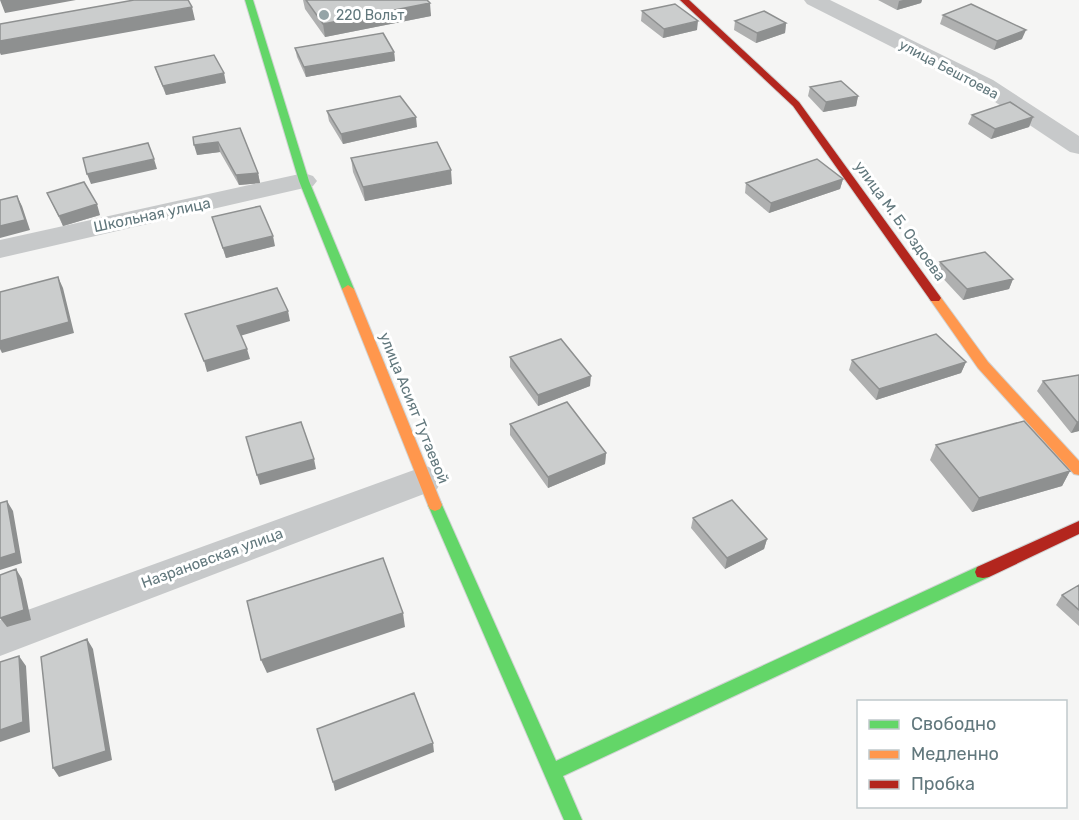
<svg xmlns="http://www.w3.org/2000/svg" width="1079" height="820" viewBox="0 0 1079 820" font-family="Rubik,sans-serif">
<style>
.lines{fill:none;stroke-linecap:round;stroke-linejoin:round}
.fast-casing{stroke:#d0d2d2;stroke-width:2}
.slow-casing{stroke:#d0d2d2;stroke-width:2}
.jam-casing{stroke:#d0d2d2;stroke-width:2}
.street{fill:#c7c9ca;fill-rule:evenodd}
.fast{fill:#63d668;fill-rule:evenodd}
.slow{fill:#ff974d;fill-rule:evenodd}
.jam{fill:#b3261e;fill-rule:evenodd}
.wall{fill:#afb0b0}
.shaded-wall{fill:#8e9090}
.building{fill:#cbcdcd;stroke:#8e9090;stroke-width:1.5}
.poi-dot{fill:#95a4a7;stroke:#fff;stroke-width:2}
.labels{text-anchor:middle;stroke-width:6;stroke-linejoin:round;paint-order:stroke}
.far-poi-label{font-size:14px;fill:#62787d;stroke:#fff;text-anchor:start}
.far-street-label{font-size:14px;fill:#62787d;stroke:#fff}
.street-label{font-size:15px;fill:#62787d;stroke:#fff}
</style>
<rect width="100%" height="100%" fill="#f5f5f4"/>
<g class="lines">
<defs>
<path id="fast" d="M245,0H253L309,181L354,289L352,292L348,293L342,289L299,181Z
M435,499L440,501L442,505L556,761L977,567L983,566L989,567L991,572L989,577L563,776L582,820H564L428,505L430,501Z"/>
<path id="slow" d="M348,285L354,289L442,505L440,509L435,511L430,509L428,505L342,289Z
M935,294L939,295L988,362L1079,461V475L1074,474L978,368L929,298Z"/>
<path id="jam" d="M680,0H689L799,102L939,295L941,298L939,301H931L793,106Z
M1079,521V534L989,577L983,578L977,577L975,572L977,567Z"/>
</defs>
<use href="#fast" class="fast-casing"/>
<use href="#slow" class="slow-casing"/>
<use href="#jam" class="jam-casing"/>
<path class="street" d="M804,0H830L993,80L1079,136V154L1070,152L977,90L807,4Z
M304,173L313,176L317,181L313,186L0,258V240Z
M425,466L437,469L443,479L437,489L0,656V620Z"/>
<use href="#fast" class="fast"/>
<use href="#slow" class="slow"/>
<use href="#jam" class="jam"/>
</g>
<path class="wall" d="M303,0H427L431,16L325,37L305,9Z
M878,0H922L921,3L897,10Z
M642,11L697,30L663,38L641,21Z
M943,15L1022,39L994,50L940,24Z
M735,21L786,23L785,33L756,43L734,30Z
M295,48L394,52L395,61L306,77L297,57Z
M155,67L226,83L166,95L158,76Z
M810,87L858,96L856,106L823,112L808,96Z
M327,111L417,127L343,144L329,121Z
M972,115L1033,117L1029,127L991,139L968,124Z
M240,128L258,173L260,183L239,185L220,152L197,155Z
M351,158L452,184L365,201L353,172Z
M843,179L840,189L769,213L745,193L746,183Z
M47,193L100,215L63,226Z
M212,217L275,246L226,258Z
M940,262L1013,279L1009,289L963,300L937,272Z
M510,357L590,386L538,406L510,367Z
M852,360L966,362L961,373L876,400L849,370Z
M1079,375V431L1071,433L1037,391L1043,381Z
M510,424L606,453L605,464L548,488L510,435Z
M936,445L1070,471L1062,486L972,512L930,460Z
M693,518L767,539L764,549L725,569L691,528Z
M1079,585V626L1056,605L1062,595Z"/>
<path class="shaded-wall" d="M0,0H76L5,13Z
M903,0H922L921,3L897,10L899,1Z
M430,3L431,16L325,37L323,24Z
M192,7L195,20L1,55L0,53V41Z
M698,21L697,30L663,38L664,29Z
M786,23L785,33L756,43L757,33Z
M1026,30L1022,39L994,50L997,41Z
M394,52L395,61L306,77L304,67Z
M224,73L226,83L166,95L163,86Z
M858,96L856,106L823,112L826,102Z
M416,117L417,127L343,144L341,134Z
M1033,117L1029,127L991,139L995,129Z
M218,142L220,152L197,155L194,145Z
M154,159L157,169L91,184L87,174Z
M451,170L452,184L365,201L363,187Z
M258,173L260,183L239,185L236,175Z
M843,179L840,189L769,213L771,203Z
M17,196L22,206L30,230L0,238V226Z
M97,204L100,215L63,226L59,216Z
M273,236L275,246L226,258L223,248Z
M58,277L63,288L74,333L2,353L0,349V341Z
M1013,279L1009,289L963,300L967,289Z
M288,311L290,321L240,336L237,326Z
M247,349L250,359L207,372L204,361Z
M966,362L961,373L876,400L879,389Z
M591,376L590,386L538,406V395Z
M1077,422H1079V431L1071,433Z
M606,453L605,464L548,488V477Z
M314,459L316,469L260,485L257,475Z
M1070,471L1062,486L972,512L979,498Z
M7,501L13,511L22,563L0,570V558Z
M767,539L764,549L725,569L727,558Z
M16,569L22,579L31,620L7,627L0,618Z
M403,613L405,627L267,673L261,660Z
M87,639L93,649L112,760L59,777L53,768Z
M19,656L26,666L30,732L0,742V730Z
M433,743L434,752L335,791L333,782Z"/>
<path class="building" d="M134,0H188L192,7L0,41V24Z
M306,0H427L430,3L323,24Z
M675,4L698,21L664,29L642,11Z
M971,4L1026,30L997,41L943,15Z
M764,11L786,23L757,33L735,21Z
M383,33L394,52L304,67L295,48Z
M214,55L224,73L163,86L155,67Z
M841,81L858,96L826,102L810,87Z
M400,96L416,117L341,134L327,111Z
M1010,102L1033,117L995,129L972,115Z
M240,128L258,173L236,175L218,142L194,145L193,137Z
M437,142L451,170L363,187L351,158Z
M148,143L154,159L87,174L83,158Z
M817,159L843,179L771,203L746,183Z
M84,182L97,204L59,216L47,193Z
M17,196L25,220L0,226V200Z
M260,206L273,236L223,248L212,217Z
M985,252L1013,279L967,289L940,262Z
M58,277L69,322L0,341V292Z
M277,288L288,311L237,326L247,349L204,361L185,314Z
M936,334L966,362L879,389L852,360Z
M561,339L591,376L538,395L510,357Z
M1079,375V422H1077L1043,381Z
M567,402L606,453L548,477L510,424Z
M1024,421L1070,471L979,498L936,445Z
M301,422L314,459L257,475L246,437Z
M732,500L767,539L727,558L693,518Z
M7,501L16,553L0,558V503Z
M383,558L403,613L261,660L247,601Z
M16,569L24,610L0,618V575Z
M1079,585V610L1062,595Z
M87,639L106,751L53,768L41,657Z
M19,656L23,722L0,730V662Z
M414,693L433,743L333,782L317,729Z"/>
<circle class="poi-dot" cx="324" cy="15" r="6"/>
<g class="labels">
<g class="far-poi-label">
<text x="336" y="20">220 Вольт</text>
</g>
<g class="far-street-label">
<text transform="translate(949 69) rotate(28)" y="5">улица Бештоева</text>
</g>
<g class="street-label">
<text transform="translate(152 215) rotate(-12)" y="5">Школьная улица</text>
<text transform="translate(900 221) rotate(54)" y="5">улица М. Б. Оздоева</text>
<text transform="translate(414 408) rotate(68)" y="5">улица Асият Тутаевой</text>
<text transform="translate(212 558) rotate(-20)" y="5">Назрановская улица</text>
</g>
</g>
<rect x="857" y="700" width="210" height="108" fill="#ffffff" stroke="#c0c9cb" stroke-width="1.5"/>
<rect x="869" y="720" width="30" height="9" fill="#63d668" stroke="#c0c9cb" stroke-width="1.5"/>
<text x="911" y="730" font-size="18" fill="#62787d">Свободно</text>
<rect x="869" y="750" width="30" height="9" fill="#ff974d" stroke="#c0c9cb" stroke-width="1.5"/>
<text x="911" y="760" font-size="18" fill="#62787d">Медленно</text>
<rect x="869" y="780" width="30" height="9" fill="#b3261e" stroke="#c0c9cb" stroke-width="1.5"/>
<text x="911" y="790" font-size="18" fill="#62787d">Пробка</text>
</svg>
